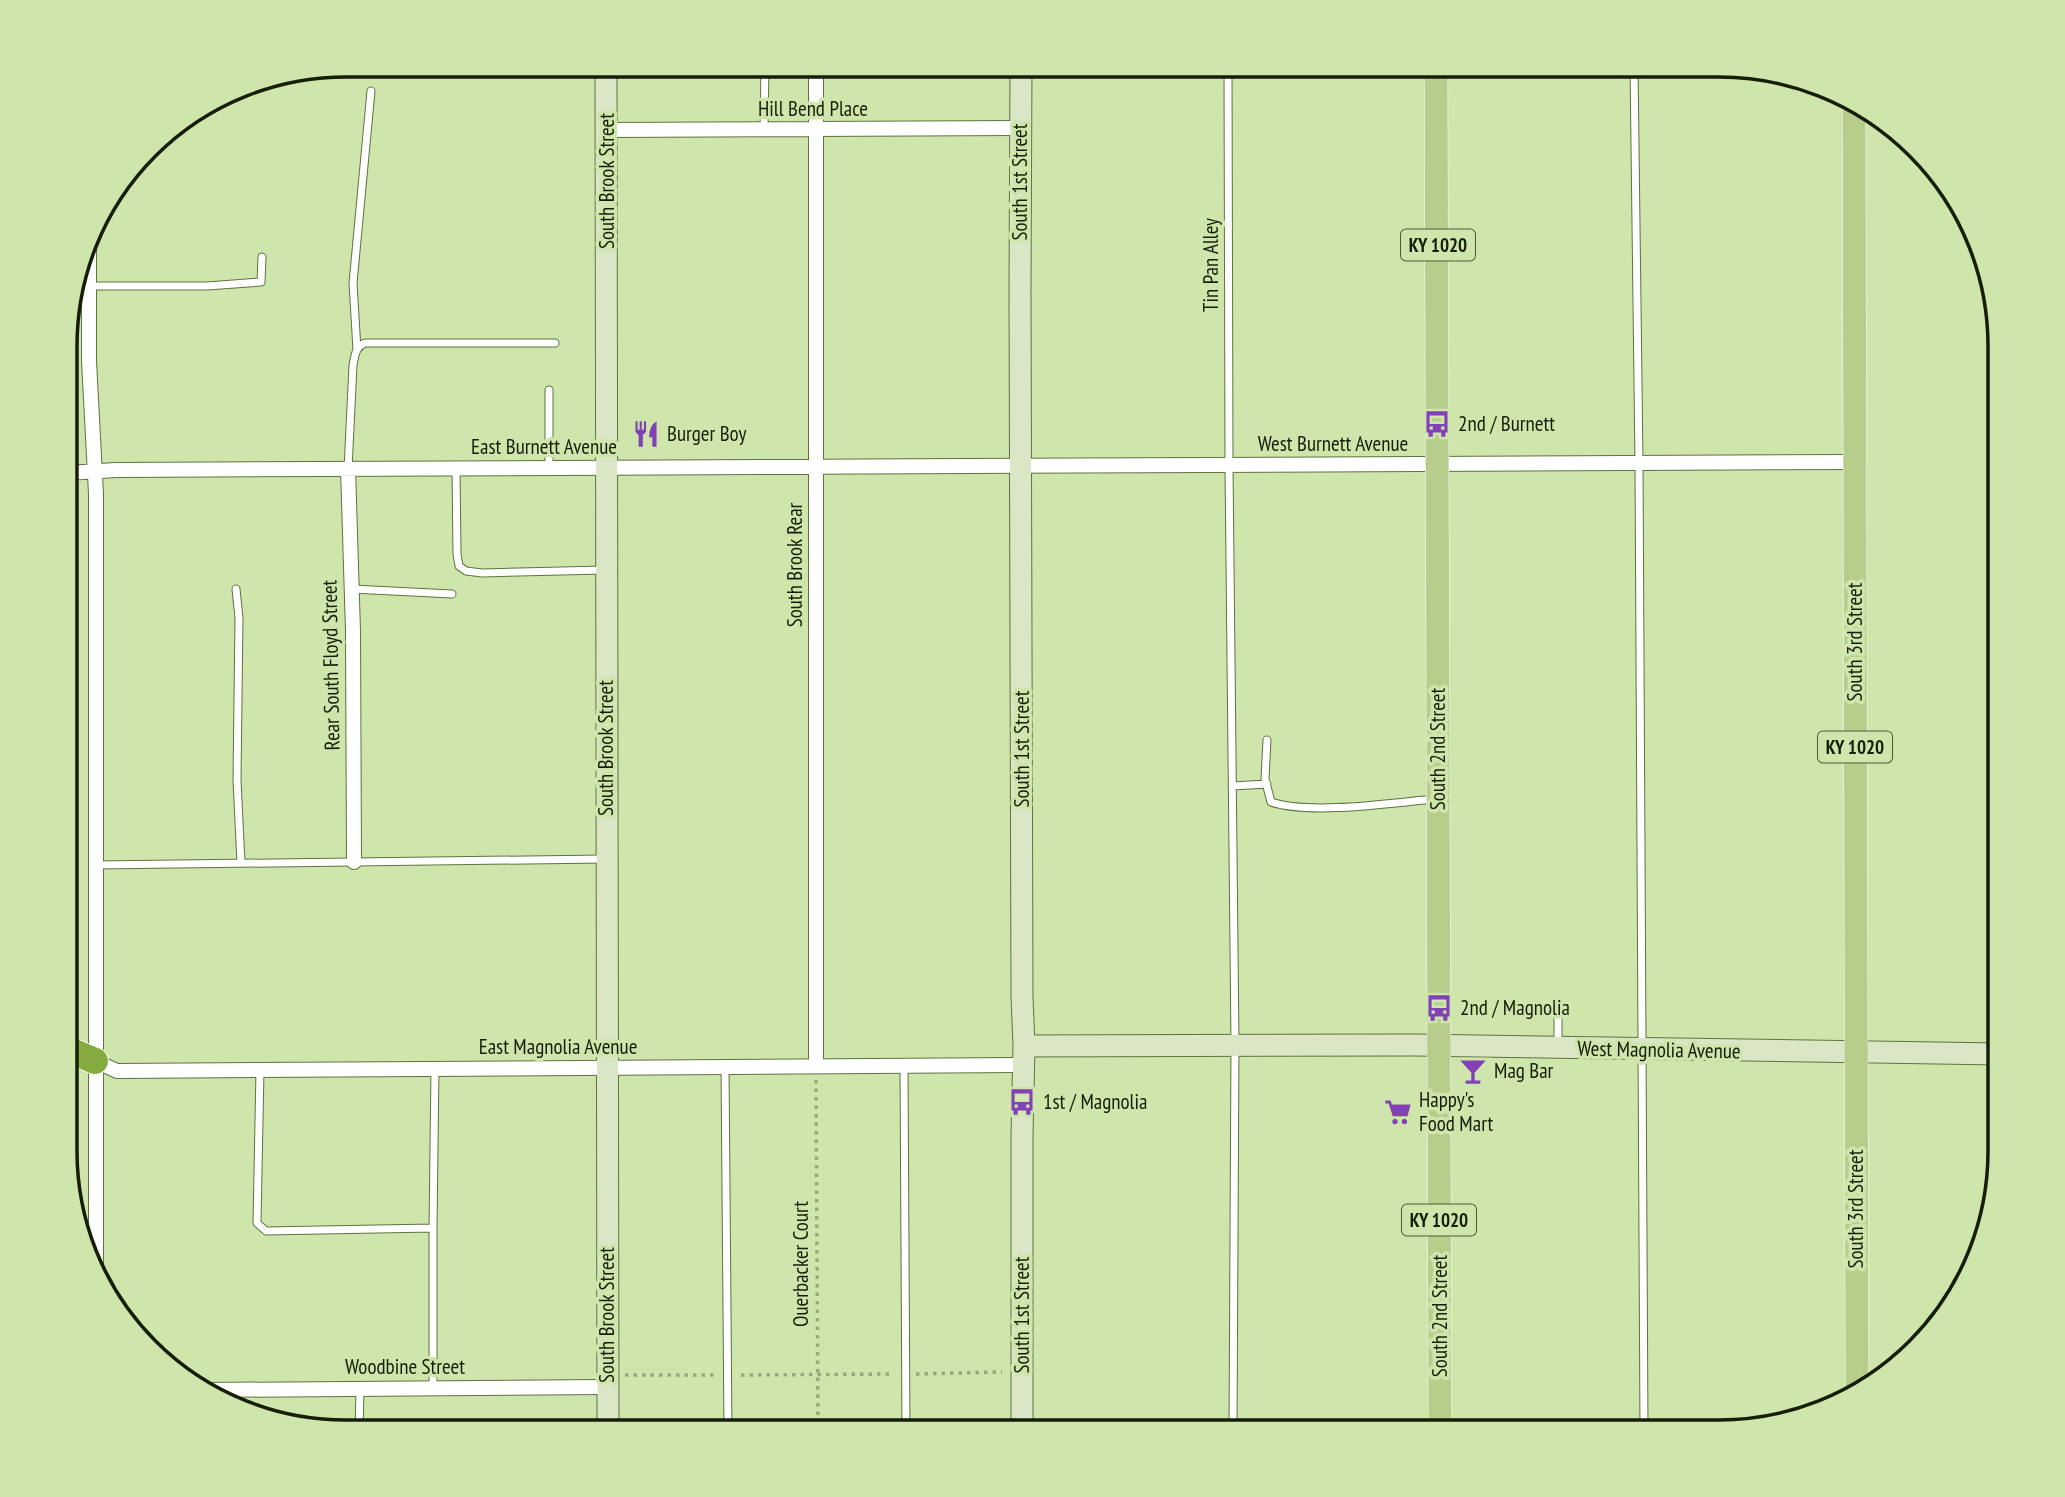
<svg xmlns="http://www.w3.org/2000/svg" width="2065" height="1497" viewBox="0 0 2065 1497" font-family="'PT Sans Narrow',sans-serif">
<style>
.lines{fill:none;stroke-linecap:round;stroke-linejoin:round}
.lane-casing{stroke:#5e733e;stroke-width:9}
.street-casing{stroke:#5e733e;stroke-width:16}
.secondary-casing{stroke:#5e733e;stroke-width:23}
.primary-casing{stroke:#fff;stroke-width:24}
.highway-casing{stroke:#fff;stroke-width:28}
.path{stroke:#96a97a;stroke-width:3.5;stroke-dasharray:3.5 5;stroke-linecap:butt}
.lane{stroke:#fff;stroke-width:7}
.street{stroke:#fff;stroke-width:14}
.secondary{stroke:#dae6c5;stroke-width:21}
.primary{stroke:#b6cd8c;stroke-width:23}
.highway{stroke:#85ab3f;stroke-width:26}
.labels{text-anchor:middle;stroke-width:7;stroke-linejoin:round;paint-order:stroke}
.shield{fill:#cee6ac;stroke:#4d5a39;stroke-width:2}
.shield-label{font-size:19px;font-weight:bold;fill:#161e08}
.street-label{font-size:21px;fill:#161e08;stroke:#cee6ac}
.poi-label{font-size:21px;fill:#161e08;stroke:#cee6ac;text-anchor:start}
.rim{fill:none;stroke:#161e08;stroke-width:3.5}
</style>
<rect width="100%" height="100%" fill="#cee6ac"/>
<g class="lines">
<defs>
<path id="lane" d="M1228,65L1229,466L1235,1044L1233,1432
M1634,65L1639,463L1644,1432
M764,129L765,65
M89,286H207L261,282L262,257
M357,350L353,283L371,91
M549,468V390
M348,469L353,365C355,356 355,347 365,343H555
M456,469L457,554L459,566L466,571L482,573L604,570
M236,589L239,618L237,780L241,863
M352,589L452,594
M1267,740L1265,779L1271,802C1310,815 1391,803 1434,799
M1232,786L1267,784
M96,865L605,859
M1558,1005V1044
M725,1066L728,1432
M904,1066L906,1432
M260,1070L257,1223L266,1231L433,1228L435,1068
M433,1388V1228
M359,1432L360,1389"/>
<path id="street" d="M607,130L1020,128
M89,238V361L96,494V1272
M348,469L353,631L354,862
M67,473L116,470L1854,462
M95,1061L117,1071L1023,1065
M816,1066V65
M204,1390L607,1387"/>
<path id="secondary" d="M606,65L608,1432
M1021,65L1020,290L1022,997L1024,1046L1022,1136V1432
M1024,1046L1415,1045L2000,1054"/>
<path id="primary" d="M1436,65L1440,1432
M1854,102L1857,1393"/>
<path id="highway" d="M67,1049L95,1061"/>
</defs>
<use href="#lane" class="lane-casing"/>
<use href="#street" class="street-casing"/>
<use href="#secondary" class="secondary-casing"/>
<use href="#primary" class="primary-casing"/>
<use href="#highway" class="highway-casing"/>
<path class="path" d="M1455,70H1460V65
M816,1080L818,1432
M916,1374L1002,1372
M625,1375H716
M741,1375L894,1374"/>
<use href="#lane" class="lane"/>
<use href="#street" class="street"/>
<use href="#secondary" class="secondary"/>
<use href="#primary" class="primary"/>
<use href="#highway" class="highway"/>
</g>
<defs>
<symbol id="bus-bare" viewBox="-9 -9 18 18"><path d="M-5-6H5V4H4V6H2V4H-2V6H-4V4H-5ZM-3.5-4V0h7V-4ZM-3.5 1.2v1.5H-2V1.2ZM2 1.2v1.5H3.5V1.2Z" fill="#8242b6" stroke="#cee6ac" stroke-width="2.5" paint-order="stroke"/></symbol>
<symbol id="restaurant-bare" viewBox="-9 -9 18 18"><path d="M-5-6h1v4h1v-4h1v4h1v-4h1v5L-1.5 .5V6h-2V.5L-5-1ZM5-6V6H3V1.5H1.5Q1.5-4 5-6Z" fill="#8242b6" stroke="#cee6ac" stroke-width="2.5" paint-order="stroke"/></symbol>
<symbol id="bar-bare" viewBox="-9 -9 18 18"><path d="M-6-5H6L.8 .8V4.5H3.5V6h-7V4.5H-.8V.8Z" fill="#8242b6" stroke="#cee6ac" stroke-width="2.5" paint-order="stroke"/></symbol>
<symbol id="supermarket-bare" viewBox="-9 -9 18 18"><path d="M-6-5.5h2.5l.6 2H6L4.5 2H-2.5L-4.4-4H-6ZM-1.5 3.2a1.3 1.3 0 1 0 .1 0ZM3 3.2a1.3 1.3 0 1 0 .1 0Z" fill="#8242b6" stroke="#cee6ac" stroke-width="2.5" paint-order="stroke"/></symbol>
</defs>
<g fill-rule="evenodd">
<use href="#bus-bare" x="1418" y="405" width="38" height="38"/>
<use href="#restaurant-bare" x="627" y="415" width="38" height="38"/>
<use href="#bus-bare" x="1420" y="989" width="38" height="38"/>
<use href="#bar-bare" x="1454" y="1052" width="38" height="38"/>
<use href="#bus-bare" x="1003" y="1083" width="38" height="38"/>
<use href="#supermarket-bare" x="1379" y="1093" width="38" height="38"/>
</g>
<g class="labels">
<g class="shield">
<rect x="1401" y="229.5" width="74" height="31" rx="5"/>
<rect x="1818" y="731.5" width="74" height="31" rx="5"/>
<rect x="1402" y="1204.5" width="74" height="31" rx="5"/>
</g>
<g class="shield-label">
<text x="1438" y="252">KY 1020</text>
<text x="1855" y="754">KY 1020</text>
<text x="1439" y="1227">KY 1020</text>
</g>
<g class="street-label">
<text x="813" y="116">Hill Bend Place</text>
<text transform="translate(607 181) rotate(-90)" y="7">South Brook Street</text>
<text transform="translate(1020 182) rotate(-90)" y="7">South 1st Street</text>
<text transform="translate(1211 265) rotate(-90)" y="7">Tin Pan Alley</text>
<text x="1333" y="451">West Burnett Avenue</text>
<text x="544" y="454">East Burnett Avenue</text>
<text transform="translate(795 565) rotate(-90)" y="7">South Brook Rear</text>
<text transform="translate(1855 642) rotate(-90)" y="7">South 3rd Street</text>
<text transform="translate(331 665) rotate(-91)" y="7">Rear South Floyd Street</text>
<text transform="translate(606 748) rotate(-90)" y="7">South Brook Street</text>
<text transform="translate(1022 749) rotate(-90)" y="7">South 1st Street</text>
<text transform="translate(1438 749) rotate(-90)" y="7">South 2nd Street</text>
<text x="558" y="1054">East Magnolia Avenue</text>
<text transform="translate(1659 1050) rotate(1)" y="7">West Magnolia Avenue</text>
<text transform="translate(1856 1209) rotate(-90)" y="7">South 3rd Street</text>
<text transform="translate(801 1264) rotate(-90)" y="7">Ouerbacker Court</text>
<text transform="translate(607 1315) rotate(-90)" y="7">South Brook Street</text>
<text transform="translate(1022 1315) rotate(-90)" y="7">South 1st Street</text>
<text transform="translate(1440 1316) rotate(-90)" y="7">South 2nd Street</text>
<text x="405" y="1374">Woodbine Street</text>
</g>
<g class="poi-label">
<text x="1458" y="431">2nd / Burnett</text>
<text x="667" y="441">Burger Boy</text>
<text x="1460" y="1015">2nd / Magnolia</text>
<text x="1494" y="1078">Mag Bar</text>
<text x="1419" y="1107">Happy's<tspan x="1419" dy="24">Food Mart</tspan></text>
<text x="1043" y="1109">1st / Magnolia</text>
</g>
</g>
<path d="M0 0H2065V1497H0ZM346 77H1719A269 269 0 0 1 1988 346V1151A269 269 0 0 1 1719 1420H346A269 269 0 0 1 77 1151V346A269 269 0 0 1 346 77Z" fill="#cee6ac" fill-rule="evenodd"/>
<path class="rim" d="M346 77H1719A269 269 0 0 1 1988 346V1151A269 269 0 0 1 1719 1420H346A269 269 0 0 1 77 1151V346A269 269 0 0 1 346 77Z"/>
</svg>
